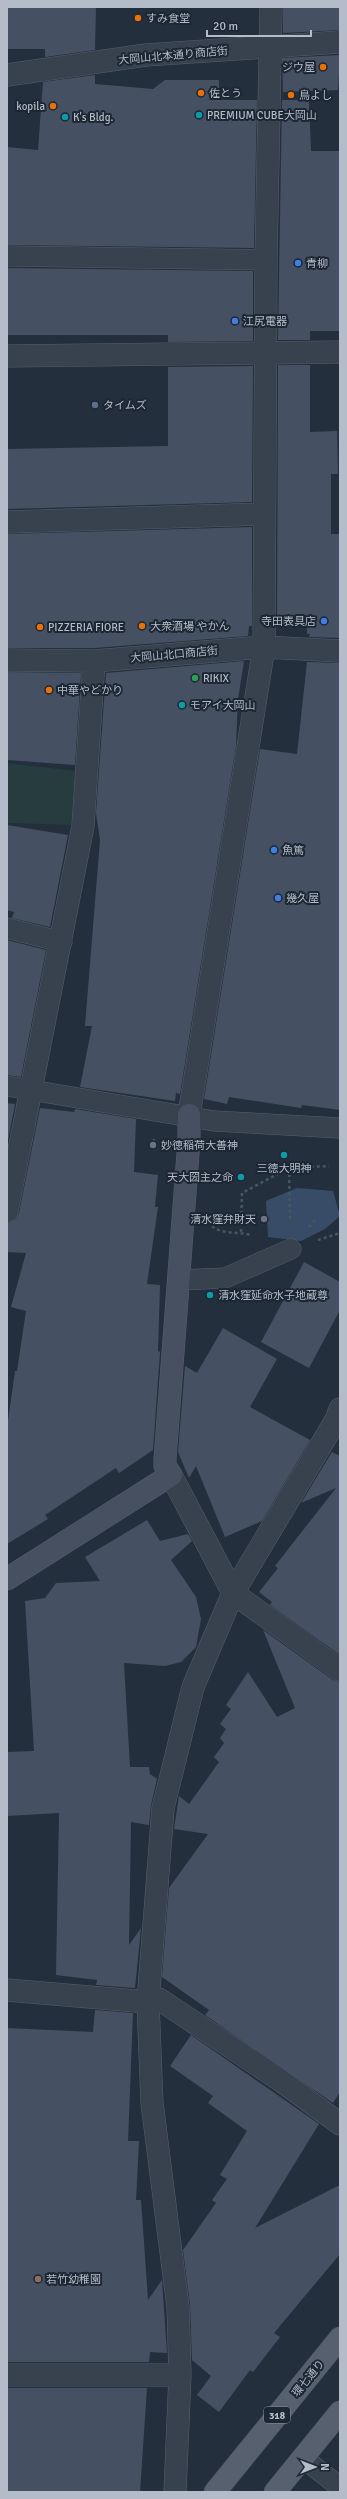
<svg xmlns="http://www.w3.org/2000/svg" width="347" height="2499" viewBox="0 0 347 2499" font-family="Signika,'Noto Sans JP',sans-serif">
<style>
.green{fill:#263c3f}
.water{fill:#394c67}
.building{fill:#455162}
.lines{fill:none;stroke-linecap:round;stroke-linejoin:round}
.lane-casing{stroke:#565f6c;stroke-width:21}
.street-casing{stroke:#565f6c;stroke-width:23}
.secondary-casing{stroke:#565f6c;stroke-width:23}
.primary-casing{stroke:#414a57;stroke-width:23}
.path{stroke:#44595c;stroke-width:2.5;stroke-dasharray:3 3;stroke-linecap:butt}
.lane{stroke:#38414e;stroke-width:20}
.street{stroke:#38414e;stroke-width:22}
.secondary{stroke:#465061;stroke-width:22}
.primary{stroke:#56606e;stroke-width:22}
.food-dot{fill:#e8710a;stroke:#1d2633;stroke-width:1.5}
.culture-dot{fill:#0f9aa8;stroke:#1d2633;stroke-width:1.5}
.shop-dot{fill:#3f7fe0;stroke:#1d2633;stroke-width:1.5}
.service-dot{fill:#5c6f8a;stroke:#1d2633;stroke-width:1.5}
.leisure-dot{fill:#2e9e5b;stroke:#1d2633;stroke-width:1.5}
.worship-dot{fill:#6b7280;stroke:#1d2633;stroke-width:1.5}
.education-dot{fill:#8d6e63;stroke:#1d2633;stroke-width:1.5}
.labels{text-anchor:middle;stroke-width:4;stroke-linejoin:round;paint-order:stroke}
.shield{fill:#1d2633;stroke:#878f9c;stroke-width:1}
.shield-label{font-size:10px;font-weight:bold;fill:#b4bcc9}
.poi-label{font-size:11px;fill:#b4bcc9;stroke:#1d2633;text-anchor:start}
.street-label{font-size:11px;fill:#b4bcc9;stroke:#1d2633}
</style>
<rect width="100%" height="100%" fill="#242f3e"/>
<path class="green" d="M7,763L76,771L75,825L7,823Z"/>
<path class="water" d="M297,1188L333,1191L340,1216L325,1229L301,1241L268,1237L266,1201Z"/>
<path class="building" d="M7,7H96L95,50L45,57V49H7Z
M283,7H340V30L283,33Z
M340,55L338,90L283,92L282,58Z
M95,75V84L153,89L165,80H219V100H257L254,248L7,245V147L38,150L43,82Z
M282,100H309L311,151H340V331H310V340H278Z
M7,268L253,271V341L168,342V335H7Z
M278,365H310V432L337,431L338,474H331V534H340V638L309,637L310,634H307V626H277Z
M253,366L252,502L7,509V449L168,446V367Z
M252,527V626H249L248,636L94,648H7V534Z
M244,661L238,699L236,746L180,1094L176,1093L175,1101L80,1087L92,1026H85L100,840L96,813L106,673Z
M307,662L340,663V1110L302,1105L301,1108L229,1097L227,1104L204,1099L260,749L297,754Z
M7,672L81,673L75,765L7,760Z
M7,825L68,835L50,927L12,918L14,912L7,910Z
M7,940L46,950L21,1077L7,1075Z
M7,1103L15,1104L7,1146Z
M40,1108L74,1112L75,1109L136,1119L134,1172L158,1175L155,1207H158L147,1284L160,1285L158,1351L160,1352L153,1450L119,1473L116,1468L45,1515L48,1519L7,1544V1428L15,1371H17L26,1311L11,1307L26,1253L7,1252V1223L16,1219L19,1213Z
M304,1262L340,1282V1310L309,1368L261,1342Z
M223,1328L277,1359L250,1407L310,1440L262,1521L225,1537L196,1466L189,1478L178,1452L185,1366L197,1373Z
M332,1452L340,1456V1655L270,1605L272,1602L259,1592L278,1568L275,1566L336,1488L301,1503Z
M147,1520L160,1541L188,1534L192,1541L171,1560L196,1597L201,1619L196,1647L181,1662L165,1666L124,1663L130,1767H149L150,1774L157,1779L151,1805L149,1825L131,1822L129,1945L141,1928L135,1988L96,1985L97,1980L56,1975L59,1813L7,1816V1752L34,1751L25,1601L45,1598L56,1583L100,1581L85,1557Z
M263,1630L333,1680L340,1682V2092L333,2103L205,2015L209,2010L162,1977L169,1888L208,1834L174,1829L179,1796L189,1804L219,1762L214,1757L224,1743L220,1738L226,1729L220,1724L231,1709L226,1705L248,1672L277,1717L295,1708Z
M95,2010L133,2013L128,2141H139L136,2200H141L148,2300L162,2280L167,2353L150,2352L149,2362H7V2028L93,2032Z
M191,2035L319,2124L255,2228L340,2185V2254L274,2333L280,2337L253,2372L250,2370L219,2412L197,2395L211,2376L192,2360L190,2305L183,2250L216,2203L212,2200L227,2179L220,2175L247,2131L208,2103L213,2096L170,2066Z
M7,2388H147L140,2492H7Z"/>
<g class="lines">
<defs>
<path id="lane" d="M7,256L266,260
M7,928L62,942
M7,1086L214,1121L340,1128
M178,1280L225,1278L291,1249
M303,2458L340,2487"/>
<path id="street" d="M7,75L146,55L340,42
M7,356L340,352
M7,522L264,514
M7,660L94,661L264,647L340,651
M189,1115L264,647L266,260L271,7
M7,1211L83,826L94,661
M171,1475L233,1593L340,1670
M7,1990L148,2002L159,1999L280,2080L340,2124
M7,2375H180
M175,2492L180,2375L178,2307L152,2103L148,2002L163,1808L193,1687L233,1593L336,1420L340,1409"/>
<path id="secondary" d="M7,1579L171,1475L165,1466V1459L189,1140V1115"/>
<path id="primary" d="M215,2492L340,2338
M275,2492L340,2412"/>
</defs>
<use href="#lane" class="lane-casing"/>
<use href="#street" class="street-casing"/>
<use href="#secondary" class="secondary-casing"/>
<use href="#primary" class="primary-casing"/>
<path class="path" d="M153,1147L154,1139
M289,1168L290,1221
M212,1226C222,1235 238,1231 250,1235
M309,1227L316,1219
M241,1232L242,1193L289,1168L329,1166
M318,1240L340,1233"/>
<use href="#lane" class="lane"/>
<use href="#street" class="street"/>
<use href="#secondary" class="secondary"/>
<use href="#primary" class="primary"/>
</g>
<g class="food-dot">
<circle cx="138" cy="18" r="4"/>
<circle cx="323" cy="67" r="4"/>
<circle cx="201" cy="93" r="4"/>
<circle cx="291" cy="95" r="4"/>
<circle cx="53" cy="106" r="4"/>
<circle cx="142" cy="626" r="4"/>
<circle cx="40" cy="627" r="4"/>
<circle cx="49" cy="690" r="4"/>
</g>
<g class="culture-dot">
<circle cx="199" cy="115" r="4"/>
<circle cx="65" cy="117" r="4"/>
<circle cx="182" cy="705" r="4"/>
<circle cx="284" cy="1155" r="4"/>
<circle cx="241" cy="1177" r="4"/>
<circle cx="210" cy="1295" r="4"/>
</g>
<g class="shop-dot">
<circle cx="298" cy="263" r="4"/>
<circle cx="235" cy="321" r="4"/>
<circle cx="324" cy="621" r="4"/>
<circle cx="274" cy="850" r="4"/>
<circle cx="278" cy="898" r="4"/>
</g>
<circle class="service-dot" cx="95" cy="405" r="4"/>
<circle class="leisure-dot" cx="195" cy="678" r="4"/>
<g class="worship-dot">
<circle cx="153" cy="1145" r="4"/>
<circle cx="264" cy="1219" r="4"/>
</g>
<circle class="education-dot" cx="38" cy="2279" r="4"/>
<g class="labels">
<rect class="shield" x="264" y="2407" width="26" height="16" rx="3"/>
<g class="shield-label">
<text x="277" y="2419">318</text>
</g>
<g class="poi-label">
<text x="146" y="22">すみ食堂</text>
<text x="315" y="71" text-anchor="end">ジウ屋</text>
<text x="209" y="97">佐とう</text>
<text x="299" y="99">鳥よし</text>
<text x="45" y="110" text-anchor="end">kopila</text>
<text x="207" y="119">PREMIUM CUBE大岡山</text>
<text x="73" y="121">K's Bldg.</text>
<text x="306" y="267">青柳</text>
<text x="243" y="325">江尻電器</text>
<text x="103" y="409">タイムズ</text>
<text x="316" y="625" text-anchor="end">寺田表具店</text>
<text x="150" y="630">大衆酒場 やかん</text>
<text x="48" y="631">PIZZERIA FIORE</text>
<text x="203" y="682">RIKIX</text>
<text x="57" y="694">中華やどかり</text>
<text x="190" y="709">モアイ大岡山</text>
<text x="282" y="854">魚篤</text>
<text x="286" y="902">幾久屋</text>
<text x="161" y="1149">妙徳稲荷大善神</text>
<text x="284" y="1172" text-anchor="middle">三徳大明神</text>
<text x="233" y="1181" text-anchor="end">天大圀主之命</text>
<text x="256" y="1223" text-anchor="end">清水窪弁財天</text>
<text x="218" y="1299">清水窪延命水子地蔵尊</text>
<text x="46" y="2283">若竹幼稚園</text>
</g>
<g class="street-label">
<text transform="translate(173 55) rotate(-5)" y="4">大岡山北本通り商店街</text>
<text transform="translate(174 654) rotate(-5)" y="4">大岡山北口商店街</text>
<text transform="translate(308 2378) rotate(-51)" y="4">環七通り</text>
</g>
</g>
<rect width="347" height="2499" fill="none" stroke="#b4bcc9" stroke-width="16"/>
<g transform="translate(315 2467) rotate(90)" stroke="#1d2633" stroke-width="3" paint-order="stroke">
<path d="M0-3L7 15L0 10L-7 15Z" fill="#b4bcc9"/>
<text y="-6" font-size="11" font-weight="bold" text-anchor="middle" fill="#b4bcc9">N</text>
</g>
<path d="M207 30v6h104v-6" fill="none" stroke="#b4bcc9" stroke-width="2"/>
<text x="213" y="30" font-size="12" fill="#b4bcc9" stroke="#1d2633" stroke-width="3" paint-order="stroke">20 m</text>
</svg>
